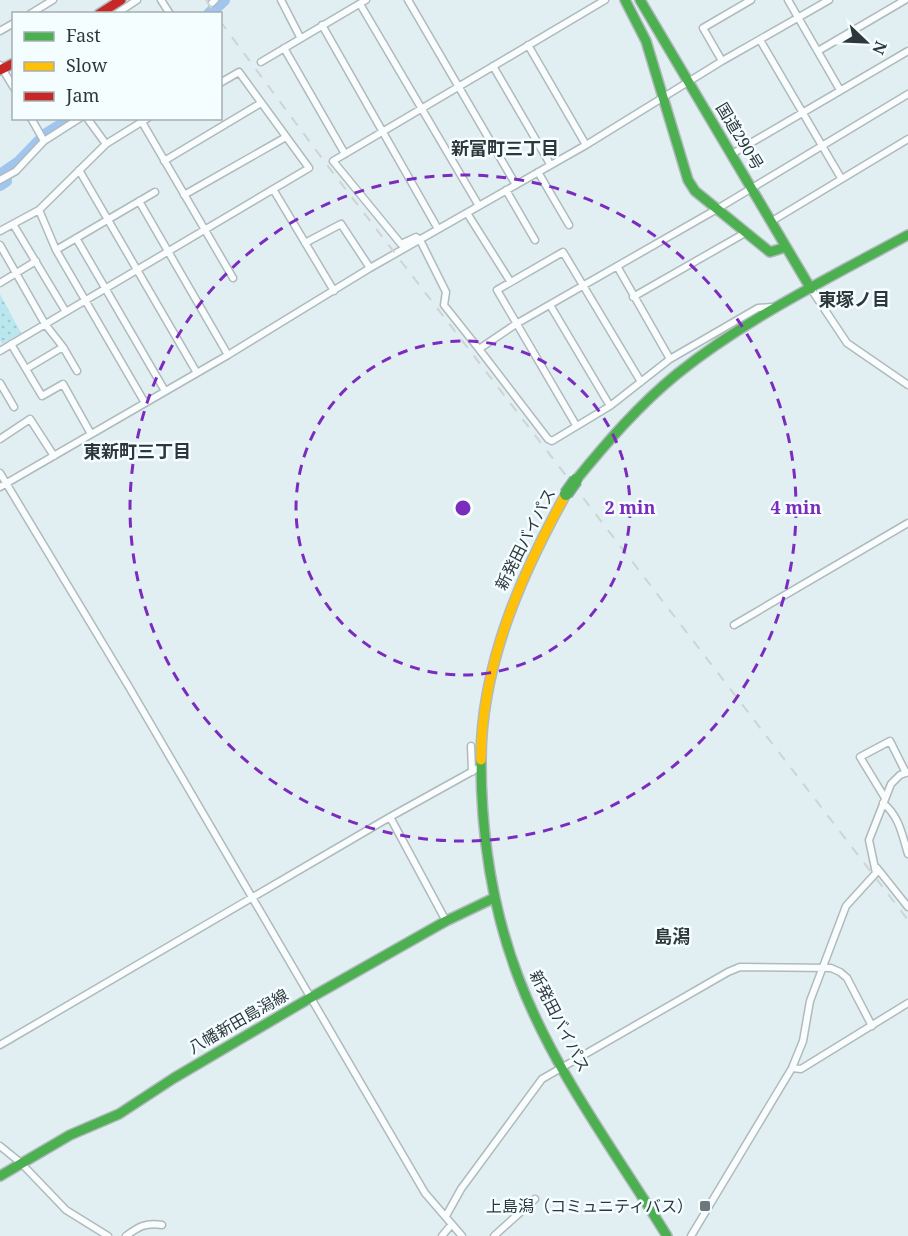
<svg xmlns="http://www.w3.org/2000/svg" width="908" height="1236" viewBox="0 0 908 1236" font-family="'Noto Serif','Noto Sans JP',serif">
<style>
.green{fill:url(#green-dots)}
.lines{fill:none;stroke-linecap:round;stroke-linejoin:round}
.river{stroke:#a0c6ef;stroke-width:12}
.street-casing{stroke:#b0babc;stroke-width:9}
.fast-casing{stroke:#b0babc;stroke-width:12}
.slow-casing{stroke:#b0babc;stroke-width:12}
.jam-casing{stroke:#b0babc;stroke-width:12}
.street{stroke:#fafdfd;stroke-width:6}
.fast{stroke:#4caf50;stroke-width:9}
.slow{stroke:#ffc107;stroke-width:9}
.jam{stroke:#c62828;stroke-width:9}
.rail{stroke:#cfd3d3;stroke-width:2;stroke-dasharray:10 10;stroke-linecap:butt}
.fast-bridge-casing{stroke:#93a9b1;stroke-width:15;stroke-linecap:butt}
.fast-bridge{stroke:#4caf50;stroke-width:12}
.ring{fill:none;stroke:#7b2cbf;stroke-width:3;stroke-dasharray:10 8}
.poi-dot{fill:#6d787a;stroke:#f4fdff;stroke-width:2}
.labels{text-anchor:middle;stroke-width:5;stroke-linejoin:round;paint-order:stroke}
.street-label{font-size:16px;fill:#2e383a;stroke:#f4fdff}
.poi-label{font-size:16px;fill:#2e383a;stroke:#f4fdff;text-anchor:end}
.neighbourhood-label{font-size:18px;font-weight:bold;fill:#2e383a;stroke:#f4fdff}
.centre{fill:#7b2cbf;stroke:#f4fdff;stroke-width:3}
.ring-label{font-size:18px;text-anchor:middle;font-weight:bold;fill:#7b2cbf;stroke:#f4fdff;stroke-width:5;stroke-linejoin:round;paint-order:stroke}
</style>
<defs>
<pattern id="green-dots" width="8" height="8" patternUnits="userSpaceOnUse" patternTransform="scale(1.5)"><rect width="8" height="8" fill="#bae6ef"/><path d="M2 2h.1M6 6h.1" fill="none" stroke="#a0c6ce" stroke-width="1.8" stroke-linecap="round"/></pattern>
</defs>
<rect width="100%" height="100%" fill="#e1eff2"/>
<path class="green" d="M0,294L21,333L2,344L0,340Z"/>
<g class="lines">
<path class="river" d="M209,14L224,0
M0,185L6,181L3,173L19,162L46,134L72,118"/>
<defs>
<path id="street" d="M161,0L170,14
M281,0L300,37
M408,0L516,185
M605,0L333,161L401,244L416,237L420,240L446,292L444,305L479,349L516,324L717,209L908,94
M788,0L840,90
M212,3L215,0
M360,4L479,206
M30,14L53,0
M116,14L137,0
M322,25L438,229
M0,31L14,23
M760,40L841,178
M528,45L586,145
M284,48L345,154
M818,51L905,0
M722,61L703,28L751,0
M261,62L366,0
M0,65L14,88
M493,66L550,164
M31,118L44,141
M87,118L106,144
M142,122L233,278
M732,154L908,51
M164,161L261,103
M79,170L197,373
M538,172L569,225
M0,180L16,171L44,141L80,118
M273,189L334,291
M506,190L535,240
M184,195L286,137
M139,201L228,355
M39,210L56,250L145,403
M467,213L510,281
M772,221L908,139
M13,224L66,312
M0,231L39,210L106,144L148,118
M76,238L165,391
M305,243L341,224L370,268
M0,245L45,324L63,347L77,371
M56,250L155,192
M617,266L670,359
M0,283L36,261
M811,289L847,343L908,385
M633,297L745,233
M550,305L610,406
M11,344L42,396L63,384L91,434
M479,349L548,439L552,441L610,406L670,359L758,308L772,307
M0,351L309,168L239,72L220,83
M26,369L63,347
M0,383L14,407
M576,425L497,290L563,252L641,382
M0,439L30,419L54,456
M0,473L129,687L425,1193L462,1236
M0,487L228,355L370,268L586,145L722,61L829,0
M734,625L908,523
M471,746L472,772
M885,798L860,757L890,741L906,773
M883,803C899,816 902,834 908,854
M390,817L446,921
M877,868L908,907
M0,1045L390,817L480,767
M792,1068L801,1069L908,1003
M0,1146L21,1163L66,1210L108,1236
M446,1216L461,1189L542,1079L728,972L740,967L831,968L840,972L847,978L872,1026
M126,1236C138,1227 146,1222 162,1225
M442,1236L451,1225
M494,1236L535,1199
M691,1236L792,1068L803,1041L810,1001L846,906L876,873L869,840L891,784L900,775L908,772"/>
<path id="fast" d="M625,0L646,41L688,180L695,191L770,252L786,247
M640,0L811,289
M576,480C607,442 639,405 677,374C747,318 829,278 908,235
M481,760C481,834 492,909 519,979C554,1071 616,1153 667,1236
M0,1176L70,1135L119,1114L174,1078L310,998L446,921L494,898"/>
<path id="slow" d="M481,760C481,665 521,575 566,494"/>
<path id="jam" d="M99,14L121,0
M0,70L14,63"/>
</defs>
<use href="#street" class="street-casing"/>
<use href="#fast" class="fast-casing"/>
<use href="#slow" class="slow-casing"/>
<use href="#jam" class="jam-casing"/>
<use href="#street" class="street"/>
<use href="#fast" class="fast"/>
<use href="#slow" class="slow"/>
<use href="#jam" class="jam"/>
<path class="rail" d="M206,0L215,14
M220,21L327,165L908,920"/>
<defs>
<path id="fast-bridge" d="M566,494L576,480"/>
</defs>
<use href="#fast-bridge" class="fast-bridge-casing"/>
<use href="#fast-bridge" class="fast-bridge"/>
</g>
<g class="ring">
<circle cx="463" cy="508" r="167"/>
<circle cx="463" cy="508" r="333"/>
</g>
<rect class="poi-dot" x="699" y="1200" width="12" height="12" rx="3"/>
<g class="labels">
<g class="street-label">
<text transform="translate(740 136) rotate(59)" y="6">国道290号</text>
<text transform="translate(525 539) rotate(-63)" y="6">新発田バイパス</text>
<text transform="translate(238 1021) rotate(-30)" y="6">八幡新田島潟線</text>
<text transform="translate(560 1021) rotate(63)" y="6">新発田バイパス</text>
</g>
<g class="poi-label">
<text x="693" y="1212">上島潟（コミュニティバス）</text>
</g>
<g class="neighbourhood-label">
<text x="505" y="155">新富町三丁目</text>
<text x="854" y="306">東塚ノ目</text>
<text x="137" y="458">東新町三丁目</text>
<text x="672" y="943">島潟</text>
</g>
</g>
<circle cx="463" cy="508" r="9" class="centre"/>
<g class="ring-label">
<text x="630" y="514">2 min</text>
<text x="796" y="514">4 min</text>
</g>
<rect x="12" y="12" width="210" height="108" fill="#f4fdff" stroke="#a5aeb0" stroke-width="1.5"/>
<rect x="24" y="32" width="30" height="9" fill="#4caf50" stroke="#a5aeb0" stroke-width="1.5"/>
<text x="66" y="42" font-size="18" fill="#2e383a">Fast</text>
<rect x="24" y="62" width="30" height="9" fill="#ffc107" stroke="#a5aeb0" stroke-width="1.5"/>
<text x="66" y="72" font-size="18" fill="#2e383a">Slow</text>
<rect x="24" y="92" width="30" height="9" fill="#c62828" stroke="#a5aeb0" stroke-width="1.5"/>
<text x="66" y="102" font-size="18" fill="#2e383a">Jam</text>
<g transform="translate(866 42) rotate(113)" stroke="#f4fdff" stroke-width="4.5" paint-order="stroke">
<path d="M0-4.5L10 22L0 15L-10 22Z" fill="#2e383a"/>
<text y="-9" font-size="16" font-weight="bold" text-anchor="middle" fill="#2e383a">N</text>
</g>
</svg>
